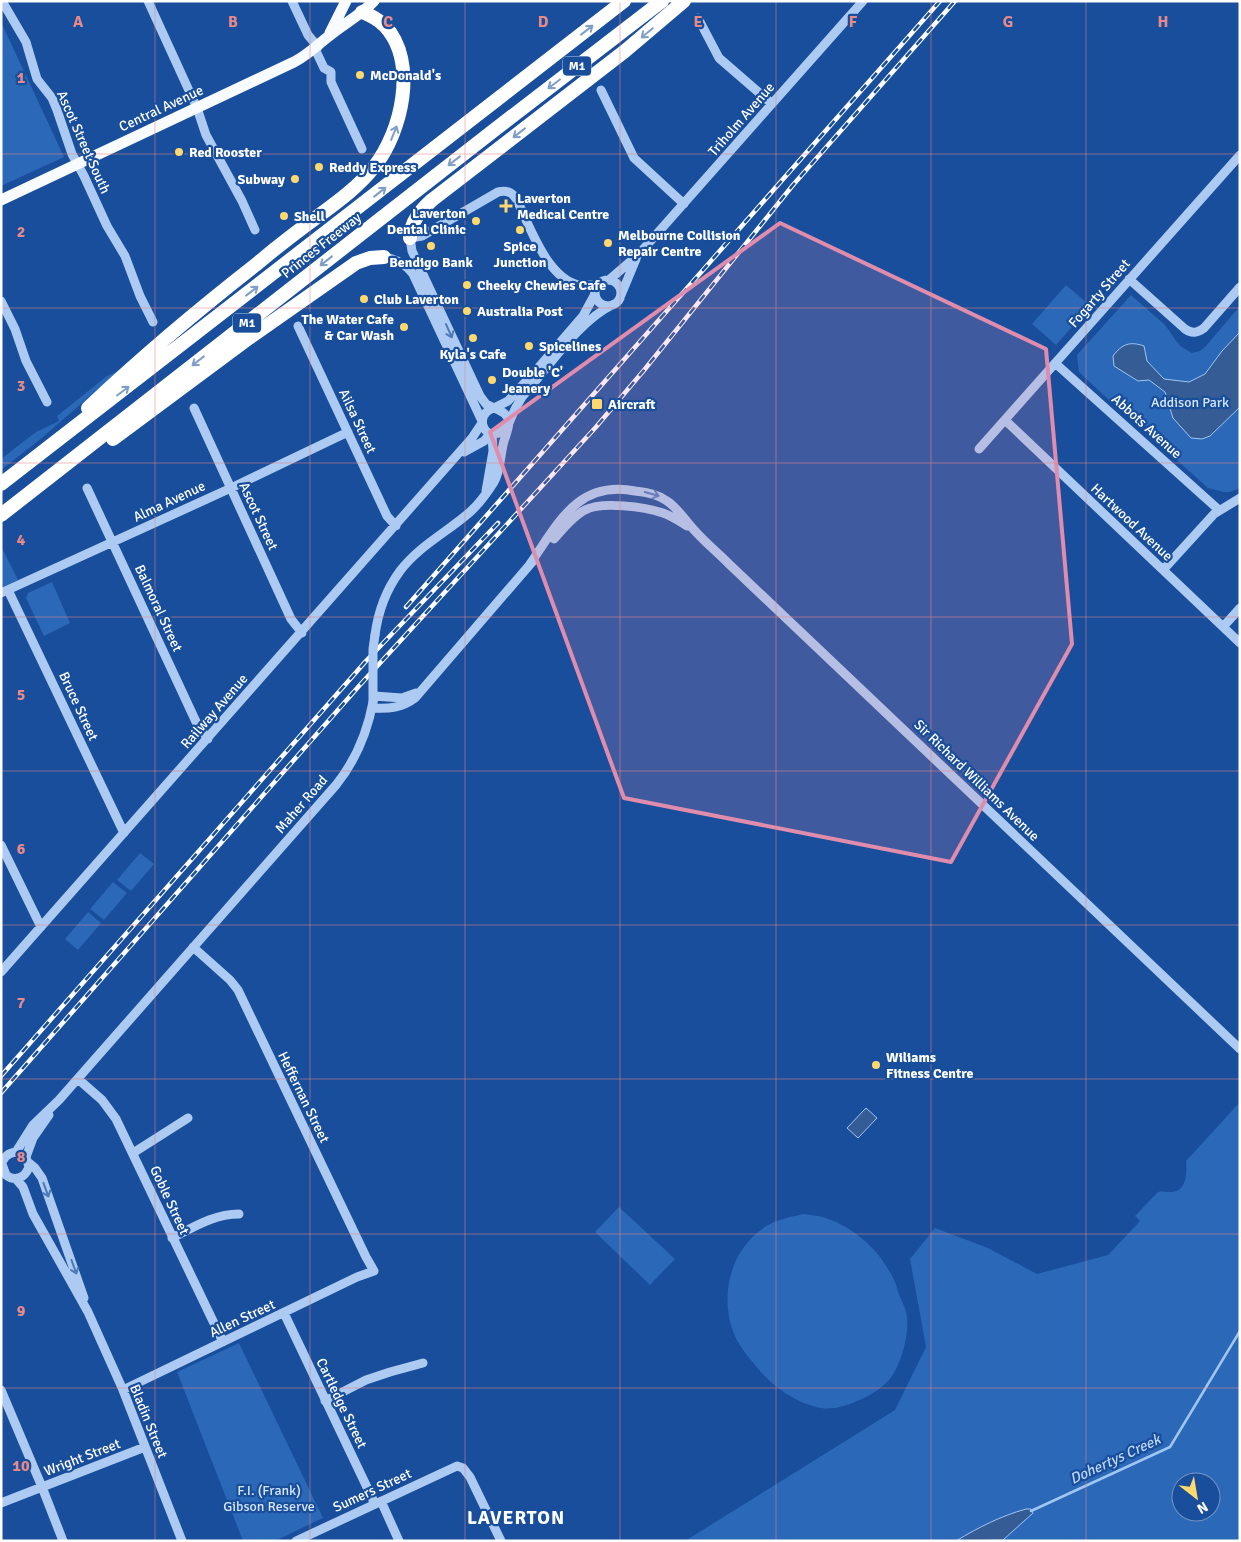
<svg xmlns="http://www.w3.org/2000/svg" width="1241" height="1542" viewBox="0 0 1241 1542" font-family="Signika,sans-serif">
<style>
.green{fill:#2b68b8;fill-rule:evenodd}
.water{fill:#355c94;stroke:#a0c6f4}
.lines{fill:none;stroke-linecap:round;stroke-linejoin:round}
.stream{stroke:#a0c6f4;stroke-width:2.5}
.minor{stroke:#adcbf2;stroke-width:9}
.major{stroke:#f8fbff;stroke-width:11}
.highway{stroke:#fff;stroke-width:14}
.rail-casing{stroke:#fff;stroke-width:4.5}
.rail{stroke:#184e9b;stroke-width:2.5;stroke-dasharray:8;stroke-linecap:butt}
.minor-bridge{stroke:#adcbf2;stroke-width:9}
.oneway{stroke:#809ec8}
.oneway2{stroke:#4c7ab9}
.marked{fill:#e08cad;fill-opacity:0.2;stroke:#e08cad;stroke-width:4;stroke-linejoin:round}
.grid{fill:none;stroke:#e88989;stroke-width:1;stroke-opacity:0.55}
.poi-dot{fill:#ffd86e;stroke:#184e9b;stroke-width:2}
.labels{text-anchor:middle;stroke-width:4.5;stroke-linejoin:round;paint-order:stroke}
.shield{fill:#184e9b;stroke:#bacae1;stroke-width:1}
.shield-label{font-size:12px;font-weight:bold;fill:#fff}
.poi-label{font-size:14px;font-weight:bold;fill:#fff;stroke:#184e9b;text-anchor:start}
.street-label{font-size:14px;fill:#fff;stroke:#184e9b}
.park-label{font-size:14px;fill:#d5e6fc;stroke:#184e9b}
.water-label{font-size:15px;font-style:italic;fill:#bad5f8;stroke:#184e9b}
.district-label{font-size:19px;font-weight:bold;letter-spacing:1px;fill:#fff;stroke:#184e9b}
.grid-label{font-size:16px;text-anchor:middle;font-weight:bold;fill:#e88989;stroke:#184e9b;stroke-width:4.5;stroke-linejoin:round;paint-order:stroke}
</style>
<rect width="100%" height="100%" fill="#184e9b"/>
<path class="green" d="M1,22L64,157L1,186Z
M1066,285L1087,303L1083,308L1086,311L1056,345L1032,324Z
M1131,295L1165,325L1180,346L1192,353L1200,351L1205,347L1240,306V488L1230,492H1224L1208,488L1159,444L1141,420L1110,401L1079,372L1077,355Z
M120,370L43,437L1,470V459L36,432L59,421L57,416L107,376Z
M1,546L18,580L1,588Z
M52,582L70,623L44,636L26,598L28,593Z
M140,853L154,864L131,891L117,880Z
M113,882L127,893L104,920L90,909Z
M88,912L101,923L78,950L65,939Z
M1240,1102V1541H685L895,1410L926,1347L910,1259L935,1228L988,1248L1037,1274L1108,1255L1140,1221L1135,1216L1158,1192C1162,1191 1165,1192 1170,1192C1187,1192 1187,1173 1186,1161ZM1181,1482H1211V1512H1181Z
M619,1207L675,1259L650,1285L595,1232Z
M804,1214C811,1215 820,1216 826,1218C854,1228 877,1248 891,1274C895,1280 897,1288 899,1295C902,1301 906,1309 907,1316C909,1333 903,1356 895,1371C889,1384 871,1396 857,1401C846,1406 833,1410 821,1408C798,1404 775,1388 760,1371C751,1360 740,1348 734,1334C719,1297 730,1249 765,1227C777,1219 790,1217 804,1214Z
M239,1343L323,1518L275,1541H243L177,1372Z"/>
<path class="water" d="M1240,332V407L1210,436L1202,439L1191,438L1173,418L1165,392L1149,380L1138,381L1114,366L1113,356C1122,344 1130,341 1144,346L1147,361L1164,379L1189,382L1205,374L1222,351Z
M866,1108L877,1118L858,1138L847,1128Z
M1026,1509H1031L1033,1513L1003,1540L956,1541C979,1527 1001,1516 1026,1509Z"/>
<g class="lines">
<path class="stream" d="M1031,1511L1170,1447L1240,1331"/>
<path class="minor" d="M2,1L26,42L37,79L52,98L57,110L72,154L84,176L107,226L125,256L140,296L153,322
M148,1L197,108L206,135L242,201L255,230
M292,1L308,35L318,47
M698,18L719,58L772,104
M315,49L324,68L331,72V82L362,149
M601,90L634,158L684,204
M384,257C396,259 406,264 413,274L482,421
M1129,279L1185,329C1192,334 1197,333 1204,328L1240,287
M609,280L639,254L863,1
M595 293a13 13 0 1 1 26 0a13 13 0 1 1-26 0Z
M621,295L636,259
M1,301L15,329L26,361L47,402
M298,326L387,516L396,526
M1055,363L1219,510
M194,408L291,619L302,633
M494,408L486,404L480,396L412,251L410,238L422,236L498,192C507,190 512,192 517,200C530,227 552,293 591,285L595,292
M494,408L508,401L539,367L583,316L595,294
M1005,420L1240,643
M509,423L515,409L522,397C549,367 578,321 614,304
M979,449L1240,155
M464,452L484,441L490,434
M87,488L198,726L208,739
M486,491L493,451L492,435
M554,539C563,529 573,516 585,510C602,501 645,507 663,513C672,516 679,521 687,526
M530,564C558,524 577,480 635,491C646,492 658,494 667,501C679,509 686,522 696,532C706,543 718,553 729,564L1240,1049
M1163,570L1214,514L1240,498
M8,590L124,833
M1,593L231,488L348,432
M1223,627L1240,608
M375,635C378,612 386,590 400,571C419,546 446,533 470,512C479,504 487,493 494,482C501,470 500,455 504,441C510,425 514,415 494,408C481,411 478,427 490,434L500,433L509,423
M374,696L402,698L416,693
M372,708C389,709 402,708 415,698L533,561
M1,845L41,927
M1,972L472,438L482,423
M78,1079L102,1100L116,1119L223,1342
M16,1152L33,1125L59,1100L336,785C356,760 367,734 373,702
M133,1153L188,1118
M26,1157L33,1138L49,1115
M29,1163L35,1168L42,1178L84,1298
M1,1166C3,1158 7,1153 16,1152L26,1157L29,1167C25,1178 15,1182 6,1175L2,1164
M16,1179L23,1187L33,1214L88,1312L123,1390L182,1541
M172,1238C194,1227 214,1214 239,1214
M284,1313L375,1504
M1,1390L42,1487L63,1541
M123,1390L357,1277L374,1271L366,1257L238,990L230,980L193,947
M325,1401L366,1380L390,1372L423,1363
M381,1501L399,1541
M1,1503L145,1447
M296,1541L457,1466L463,1468L470,1477L501,1541"/>
<path class="major" d="M330,33L346,1
M1,200L294,62C309,54 316,46 329,36C343,24 361,15 374,1"/>
<path class="highway" d="M410,238C411,221 420,211 432,200L625,51L684,1
M88,408C142,357 199,309 258,263C278,246 299,230 321,214C340,200 359,186 374,167C402,132 418,62 385,26C378,19 370,15 362,12
M113,439L249,338L356,263L370,258L384,257
M1,484L624,1
M1,515L493,131L662,1"/>
<defs>
<path id="rail" d="M406,607L940,1
M1,1076L366,661L498,523
M1,1093L359,686L596,427L645,369L793,185L955,1"/>
</defs>
<use href="#rail" class="rail-casing"/>
<use href="#rail" class="rail"/>
<path class="minor-bridge" d="M373,702V649L375,635"/>
</g>
<defs><path id="oneway-shaft" d="M-6 0H5M1.5-3L5.5 0L1.5 3" fill="none" stroke-width="1.6" stroke-linecap="round" stroke-linejoin="round" transform="scale(1.25)"/></defs>
<g class="oneway">
<use href="#oneway-shaft" transform="translate(587 30) rotate(-38)"/>
<use href="#oneway-shaft" transform="translate(647 33) rotate(140)"/>
<use href="#oneway-shaft" transform="translate(554 84) rotate(143)"/>
<use href="#oneway-shaft" transform="translate(394 133) rotate(-68)"/>
<use href="#oneway-shaft" transform="translate(519 133) rotate(142)"/>
<use href="#oneway-shaft" transform="translate(454 161) rotate(142)"/>
<use href="#oneway-shaft" transform="translate(380 192) rotate(-38)"/>
<use href="#oneway-shaft" transform="translate(326 261) rotate(142)"/>
<use href="#oneway-shaft" transform="translate(252 291) rotate(-38)"/>
<use href="#oneway-shaft" transform="translate(198 361) rotate(142)"/>
<use href="#oneway-shaft" transform="translate(123 391) rotate(-37)"/>
</g>
<g class="oneway2">
<use href="#oneway-shaft" transform="translate(449 331) rotate(66)"/>
<use href="#oneway-shaft" transform="translate(652 494) rotate(16)"/>
<use href="#oneway-shaft" transform="translate(46 1190) rotate(70)"/>
<use href="#oneway-shaft" transform="translate(74 1267) rotate(70)"/>
</g>
<path class="marked" d="M780,223L1046,349L1072,644L951,862L624,798L490,432Z"/>
<path class="grid" d="M155,1V1541M310,1V1541M465,1V1541M620,1V1541M776,1V1541M931,1V1541M1086,1V1541M1,154H1240M1,308H1240M1,463H1240M1,617H1240M1,771H1240M1,925H1240M1,1079H1240M1,1234H1240M1,1388H1240"/>
<g class="poi-dot">
<circle cx="360" cy="75" r="5"/>
<circle cx="179" cy="152" r="5"/>
<circle cx="319" cy="167" r="5"/>
<circle cx="295" cy="179" r="5"/>
<path d="M503.5 198.5h5v5h5v5h-5v5h-5v-5h-5v-5h5z"/>
<circle cx="284" cy="216" r="5"/>
<circle cx="476" cy="221" r="5"/>
<circle cx="520" cy="230" r="5"/>
<circle cx="608" cy="243" r="5"/>
<circle cx="431" cy="246" r="5"/>
<circle cx="467" cy="285" r="5"/>
<circle cx="364" cy="299" r="5"/>
<circle cx="467" cy="311" r="5"/>
<circle cx="404" cy="327" r="5"/>
<circle cx="473" cy="338" r="5"/>
<circle cx="529" cy="346" r="5"/>
<circle cx="492" cy="380" r="5"/>
<rect x="591" y="398" width="12" height="12" rx="2.5"/>
<circle cx="876" cy="1065" r="5"/>
</g>
<g class="labels">
<g class="shield">
<rect x="563" y="56.5" width="28" height="19" rx="4"/>
<rect x="233" y="313.5" width="28" height="19" rx="4"/>
</g>
<g class="shield-label">
<text x="577" y="70">M1</text>
<text x="247" y="327">M1</text>
</g>
<g class="poi-label">
<text x="370" y="80">McDonald's</text>
<text x="189" y="157">Red Rooster</text>
<text x="329" y="172">Reddy Express</text>
<text x="285" y="184" text-anchor="end">Subway</text>
<text x="517" y="203">Laverton<tspan x="517" dy="16">Medical Centre</tspan></text>
<text x="466" y="218" text-anchor="end">Laverton<tspan x="466" dy="16">Dental Clinic</tspan></text>
<text x="294" y="221">Shell</text>
<text x="618" y="240">Melbourne Collision<tspan x="618" dy="16">Repair Centre</tspan></text>
<text x="520" y="251" text-anchor="middle">Spice<tspan x="520" dy="16">Junction</tspan></text>
<text x="431" y="267" text-anchor="middle">Bendigo Bank</text>
<text x="477" y="290">Cheeky Chewies Cafe</text>
<text x="374" y="304">Club Laverton</text>
<text x="477" y="316">Australia Post</text>
<text x="394" y="324" text-anchor="end">The Water Cafe<tspan x="394" dy="16">&amp; Car Wash</tspan></text>
<text x="539" y="351">Spicelines</text>
<text x="473" y="359" text-anchor="middle">Kyla's Cafe</text>
<text x="502" y="377">Double 'C'<tspan x="502" dy="16">Jeanery</tspan></text>
<text x="608" y="409">Aircraft</text>
<text x="886" y="1062">Wiliams<tspan x="886" dy="16">Fitness Centre</tspan></text>
</g>
<g class="street-label">
<text transform="translate(161 108) rotate(-25)" y="5">Central Avenue</text>
<text transform="translate(741 119) rotate(-49)" y="5">Triholm Avenue</text>
<text transform="translate(84 142) rotate(66)" y="5">Ascot Street South</text>
<text transform="translate(321 245) rotate(-38)" y="5">Princes Freeway</text>
<text transform="translate(1099 293) rotate(-49)" y="5">Fogarty Street</text>
<text transform="translate(358 421) rotate(65)" y="5">Ailsa Street</text>
<text transform="translate(1147 426) rotate(42)" y="5">Abbots Avenue</text>
<text transform="translate(169 501) rotate(-25)" y="5">Alma Avenue</text>
<text transform="translate(259 516) rotate(65)" y="5">Ascot Street</text>
<text transform="translate(1132 522) rotate(43)" y="5">Hartwood Avenue</text>
<text transform="translate(159 608) rotate(65)" y="5">Balmoral Street</text>
<text transform="translate(79 706) rotate(65)" y="5">Bruce Street</text>
<text transform="translate(214 711) rotate(-49)" y="5">Railway Avenue</text>
<text transform="translate(977 780) rotate(44)" y="5">Sir Richard Williams Avenue</text>
<text transform="translate(301 804) rotate(-49)" y="5">Maher Road</text>
<text transform="translate(304 1097) rotate(64)" y="5">Heffernan Street</text>
<text transform="translate(170 1200) rotate(65)" y="5">Goble Street</text>
<text transform="translate(242 1318) rotate(-25)" y="5">Allen Street</text>
<text transform="translate(342 1403) rotate(64)" y="5">Cartledge Street</text>
<text transform="translate(149 1421) rotate(68)" y="5">Bladin Street</text>
<text transform="translate(82 1457) rotate(-21)" y="5">Wright Street</text>
<text transform="translate(372 1490) rotate(-25)" y="5">Sumers Street</text>
</g>
<g class="park-label">
<text x="1190" y="407">Addison Park</text>
<text x="269" y="1495">F.I. (Frank)<tspan x="269" dy="16">Gibson Reserve</tspan></text>
</g>
<g class="water-label">
<text transform="translate(1115 1459) rotate(-25)" y="5">Dohertys Creek</text>
</g>
<g class="district-label">
<text x="516" y="1524">LAVERTON</text>
</g>
</g>
<g class="grid-label">
<text x="78" y="27">A</text>
<text x="233" y="27">B</text>
<text x="388" y="27">C</text>
<text x="543" y="27">D</text>
<text x="698" y="27">E</text>
<text x="853" y="27">F</text>
<text x="1008" y="27">G</text>
<text x="1163" y="27">H</text>
<text x="21" y="83">1</text>
<text x="21" y="237">2</text>
<text x="21" y="391">3</text>
<text x="21" y="545">4</text>
<text x="21" y="700">5</text>
<text x="21" y="854">6</text>
<text x="21" y="1008">7</text>
<text x="21" y="1162">8</text>
<text x="21" y="1316">9</text>
<text x="21" y="1471">10</text>
</g>
<rect width="1241" height="1542" fill="none" stroke="#ffffff" stroke-width="5"/>
<g transform="translate(1196 1497) rotate(149)"><circle r="24" fill="#184e9b" stroke="#7495c3"/>
<path d="M0-4L9 19L0 12L-9 19Z" fill="#ffd86e"/>
<text y="-8" font-size="14" font-weight="bold" text-anchor="middle" fill="#ffffff">N</text>
</g>
</svg>
